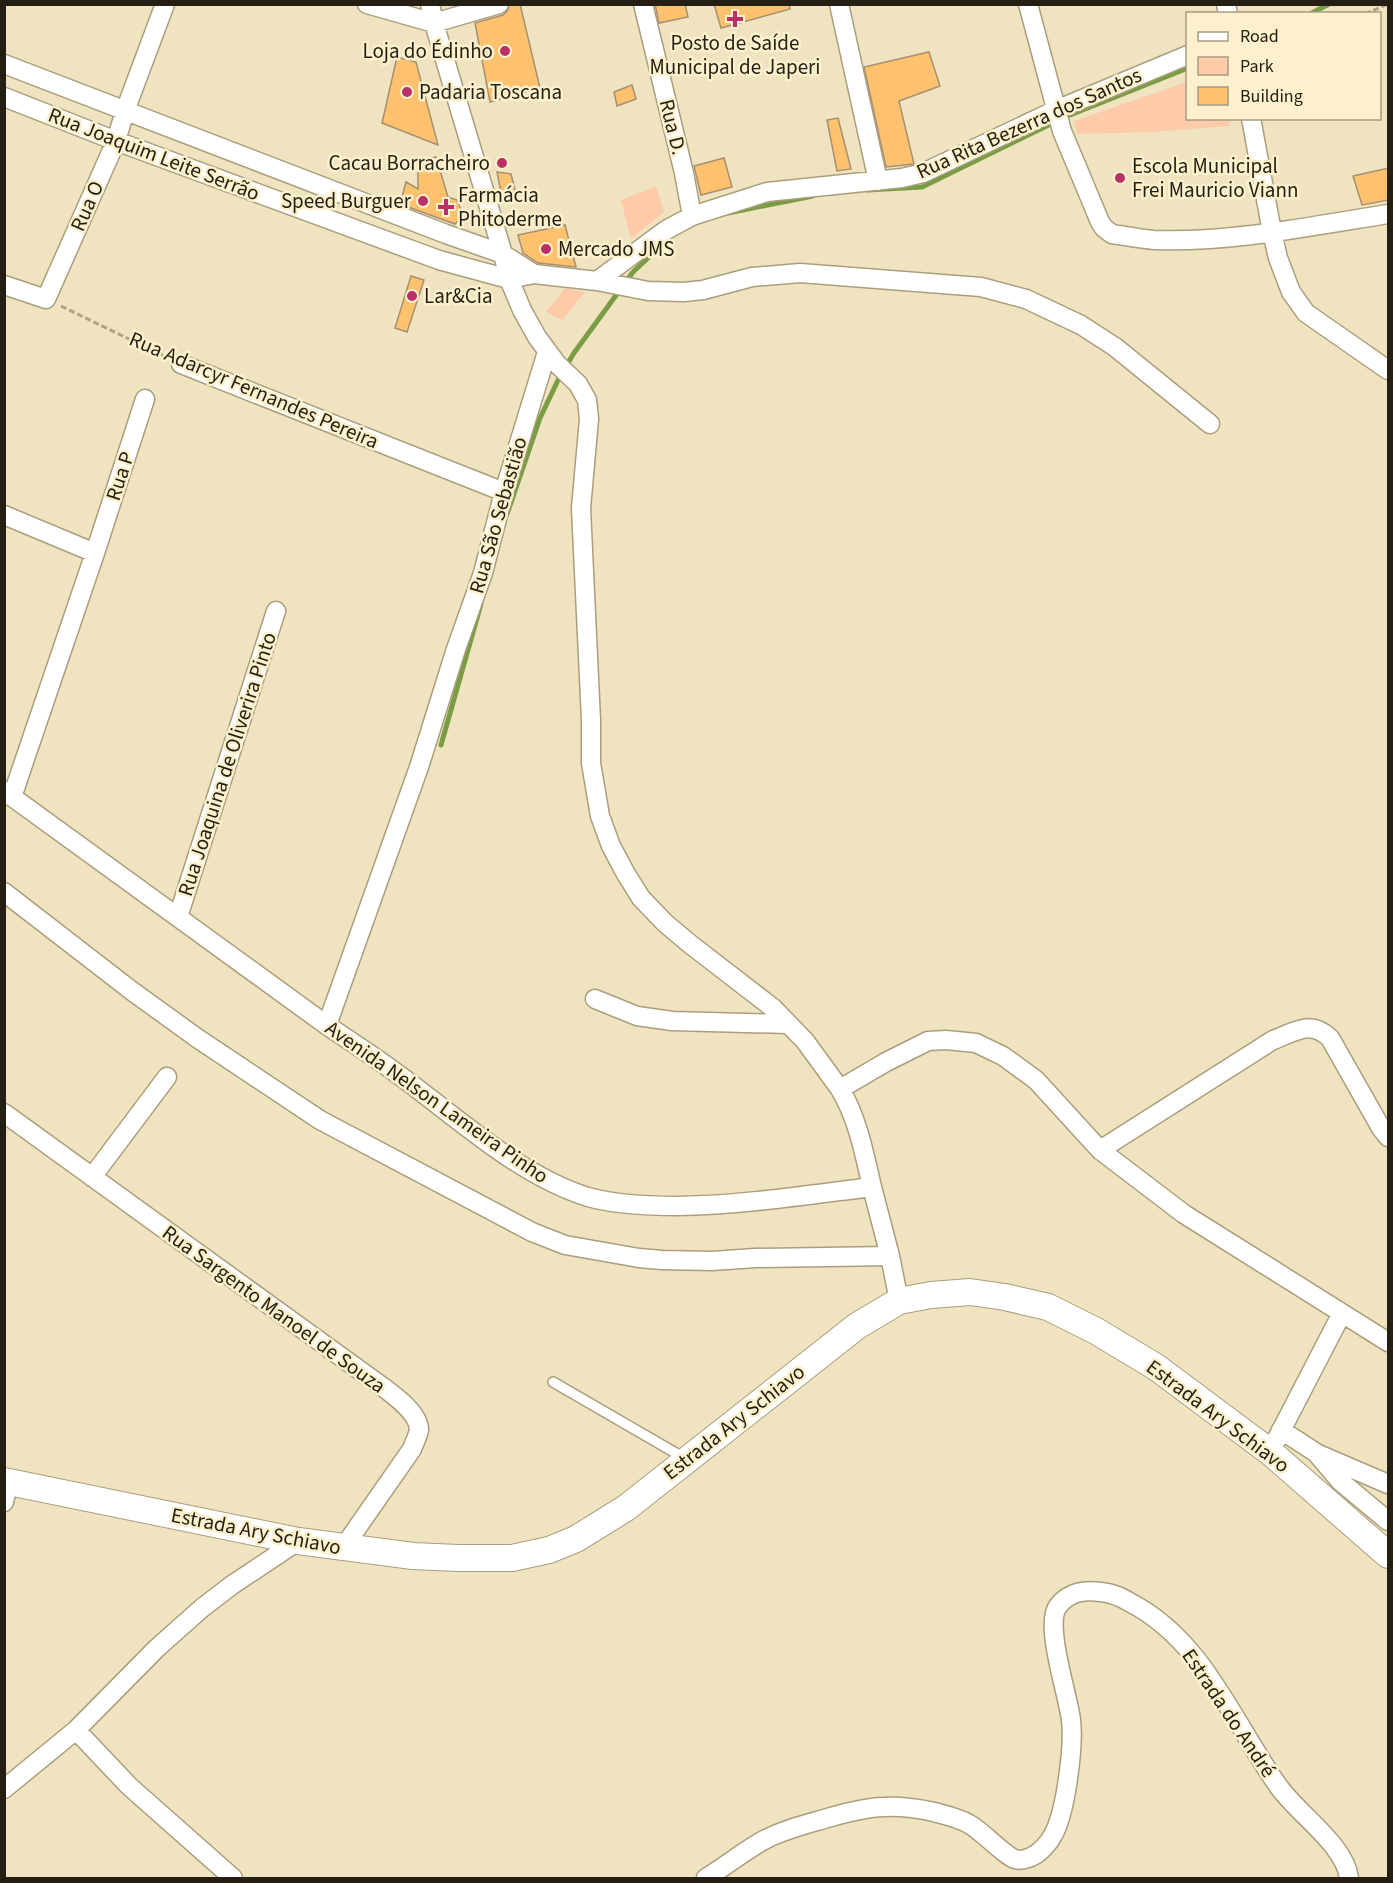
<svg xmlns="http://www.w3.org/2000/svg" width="1393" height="1883" viewBox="0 0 1393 1883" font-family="'Source Sans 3',sans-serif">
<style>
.green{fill:#fdcbaa}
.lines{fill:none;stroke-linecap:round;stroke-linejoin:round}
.stream{stroke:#7a9c44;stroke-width:5}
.building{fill:#fec16e;stroke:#a68f72;stroke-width:1.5}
.service-casing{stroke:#aa9e7c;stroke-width:12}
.minor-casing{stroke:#aa9e7c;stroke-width:21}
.secondary-casing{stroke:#aa9e7c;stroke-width:28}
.path{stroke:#ada386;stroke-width:3;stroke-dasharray:6 3;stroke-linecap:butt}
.service{stroke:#fff;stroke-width:9}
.minor{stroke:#fff;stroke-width:18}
.secondary{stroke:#fff;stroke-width:26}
.poi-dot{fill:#ba2f67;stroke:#fdf0cc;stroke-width:2}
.labels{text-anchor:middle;stroke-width:5;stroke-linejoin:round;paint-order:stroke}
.poi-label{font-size:21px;fill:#241f12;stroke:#fdf0cc;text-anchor:start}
.street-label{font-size:21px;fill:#241f12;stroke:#fdf0cc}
</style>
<rect width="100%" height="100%" fill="#f0e3bf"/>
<path class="green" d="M1187,82L1188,118L1228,119L1230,126L1153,132L1077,134L1074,121Z
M656,186L664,212L631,239L621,200Z
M565,288L585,292L562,320L546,312Z"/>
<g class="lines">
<path class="stream" d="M1310,14L1329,4
M867,190L922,187L1065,117L1188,68
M728,213L813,196
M506,517L540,418L560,376L574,353L633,272L668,239
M441,745L481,604"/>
</g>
<path class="building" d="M510,4H520L540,88L490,102L475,23L503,15L507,11Z
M655,4H685L688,17L659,23Z
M714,4H789L790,9L721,28Z
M929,52L940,86L899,101L914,164L886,167L864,67Z
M397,57L416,62L438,145L382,123Z
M632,85L636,99L617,106L614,92Z
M838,118L851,169L837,171L827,120Z
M436,157L448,197L457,200L463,215L455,224L400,204L406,182L418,189V160Z
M724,158L732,187L701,195L694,166Z
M1389,168V200L1362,205L1353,176Z
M497,172L511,174L516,194L502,197Z
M565,225L576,267L538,263L523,253L518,235Z
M411,276L424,280L407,332L395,328Z"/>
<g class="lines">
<defs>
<path id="service" d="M553,1382L686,1459"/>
<path id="minor" d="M367,4L434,23L499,4
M430,4L434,23L503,254L509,279L522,310L537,337L557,364L578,384L587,400L589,419L581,508L591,720V763L600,816L611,846L626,874L641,898L665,923L690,944L773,1008L805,1041L840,1089L886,1062L928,1041L946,1040L976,1043L1003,1056L1036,1080L1100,1150L1184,1214L1388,1342
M643,4L684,173L692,216
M839,4L878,181
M1028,4L1062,131L1100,222L1104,228L1112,234C1126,236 1140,239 1154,240C1229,243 1313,226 1388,214
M1226,4L1228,14
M4,64L446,234L503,254L534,274
M4,97L116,141L439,260L509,279L534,274L597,281L666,230L692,216L767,192L902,178L923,173L1056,110L1188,55
M1251,118L1272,232L1278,258L1291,292L1306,313L1388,370
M597,281L648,291L684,292L703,290L752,277L800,273L981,287L1026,299L1081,325L1115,347L1210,424
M4,285L46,299L116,141L125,111L165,4
M181,364L504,492
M4,515L95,553
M4,791C111,869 218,947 325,1024C350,1041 375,1057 399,1075C458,1118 518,1175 588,1197C616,1205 648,1206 678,1206C743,1205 807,1195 872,1187C864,1153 858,1119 840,1089
M12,797L95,553L145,399
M4,892L132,991L197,1038L320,1120L532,1232L565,1245L639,1258L662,1260L712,1261L755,1258L890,1256
M178,917L276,611
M595,999L637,1016L672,1021L788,1024
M327,1025L419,767L456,649L483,573L504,492L547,352
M4,1113L369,1377C384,1388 419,1410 419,1430C418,1436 414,1443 412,1449L343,1548
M1100,1150L1273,1040C1295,1032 1310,1019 1330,1038L1381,1128L1388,1137
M92,1177L167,1077
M872,1187L890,1256L899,1301
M1281,1430L1318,1454L1388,1484
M1270,1452L1342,1313
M1318,1455L1340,1481L1388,1521
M4,1502L9,1481
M76,1730L129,1786L233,1878
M4,1789L76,1730L157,1648L202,1608L232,1585L298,1541
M706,1878C726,1866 744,1851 764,1840C783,1830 803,1825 824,1819C865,1807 891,1802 934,1812C945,1815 959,1818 969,1824C982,1831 1005,1856 1015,1859C1020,1861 1026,1859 1031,1857C1040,1853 1049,1843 1053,1835C1066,1812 1074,1746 1071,1720C1068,1694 1044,1625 1058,1606C1070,1591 1085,1590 1101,1592C1113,1593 1121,1597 1131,1603C1204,1641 1233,1723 1279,1787C1299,1815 1345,1845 1349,1878"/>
<path id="secondary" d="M4,1481L298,1541L413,1556L458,1558H512L549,1550L576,1539L626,1508L857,1326L899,1301L931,1295L970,1292L1005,1297L1048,1307L1096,1331L1156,1367L1270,1452L1388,1555"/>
</defs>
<use href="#service" class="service-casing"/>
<use href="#minor" class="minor-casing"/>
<use href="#secondary" class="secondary-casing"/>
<path class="path" d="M1365,14L1388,4
M61,306L166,357"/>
<use href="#service" class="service"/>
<use href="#minor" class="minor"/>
<use href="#secondary" class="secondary"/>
</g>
<g class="poi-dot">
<path d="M732 10h6v6h6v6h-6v6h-6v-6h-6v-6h6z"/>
<circle cx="505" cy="51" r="6"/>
<circle cx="407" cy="92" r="6"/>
<circle cx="502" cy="163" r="6"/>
<circle cx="1120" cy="178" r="6"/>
<circle cx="423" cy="201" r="6"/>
<path d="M443 198h6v6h6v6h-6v6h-6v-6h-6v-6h6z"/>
<circle cx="546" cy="249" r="6"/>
<circle cx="412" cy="296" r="6"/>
</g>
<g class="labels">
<g class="poi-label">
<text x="735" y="50" text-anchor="middle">Posto de Saíde<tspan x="735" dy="24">Municipal de Japeri</tspan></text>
<text x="493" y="58" text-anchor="end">Loja do Édinho</text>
<text x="419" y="99">Padaria Toscana</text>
<text x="490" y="170" text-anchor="end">Cacau Borracheiro</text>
<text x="1132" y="173">Escola Municipal<tspan x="1132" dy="24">Frei Mauricio Viann</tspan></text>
<text x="458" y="202">Farmácia<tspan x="458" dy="24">Phitoderme</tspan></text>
<text x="411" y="208" text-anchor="end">Speed Burguer</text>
<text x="558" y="256">Mercado JMS</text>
<text x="424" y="303">Lar&amp;Cia</text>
</g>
<g class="street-label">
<text transform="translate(1029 123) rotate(-24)" y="7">Rua Rita Bezerra dos Santos</text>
<text transform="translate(673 127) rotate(76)" y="7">Rua D.</text>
<text transform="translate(154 154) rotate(21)" y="7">Rua Joaquim Leite Serrão</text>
<text transform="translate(87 206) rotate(-66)" y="7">Rua O</text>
<text transform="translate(254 390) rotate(23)" y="7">Rua Adarcyr Fernandes Pereira</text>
<text transform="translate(120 476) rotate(-72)" y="7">Rua P</text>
<text transform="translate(498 515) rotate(-74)" y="7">Rua São Sebastião</text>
<text transform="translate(227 764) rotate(-72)" y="7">Rua Joaquina de Oliverira Pinto</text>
<text transform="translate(437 1102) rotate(35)" y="7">Avenida Nelson Lameira Pinho</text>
<text transform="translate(274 1309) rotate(36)" y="7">Rua Sargento Manoel de Souza</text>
<text transform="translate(1218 1416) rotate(37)" y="7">Estrada Ary Schiavo</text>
<text transform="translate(734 1422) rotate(-38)" y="7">Estrada Ary Schiavo</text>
<text transform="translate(256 1531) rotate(11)" y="7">Estrada Ary Schiavo</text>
<text transform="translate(1229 1713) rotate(56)" y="7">Estrada do André</text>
</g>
</g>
<rect width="1393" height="1883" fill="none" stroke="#241f12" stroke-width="12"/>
<rect x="1186" y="12" width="195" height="108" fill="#fdf0cc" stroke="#a69c82" stroke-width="1.5"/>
<rect x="1198" y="32" width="30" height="9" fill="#ffffff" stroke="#a69c82" stroke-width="1.5"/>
<text x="1240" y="42" font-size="18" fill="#241f12">Road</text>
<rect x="1198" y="57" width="30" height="18" fill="#fdcbaa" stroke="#a69c82" stroke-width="1.5"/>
<text x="1240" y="72" font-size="18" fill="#241f12">Park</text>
<rect x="1198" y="87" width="30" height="18" fill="#fec16e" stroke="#a69c82" stroke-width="1.5"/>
<text x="1240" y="102" font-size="18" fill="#241f12">Building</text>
</svg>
